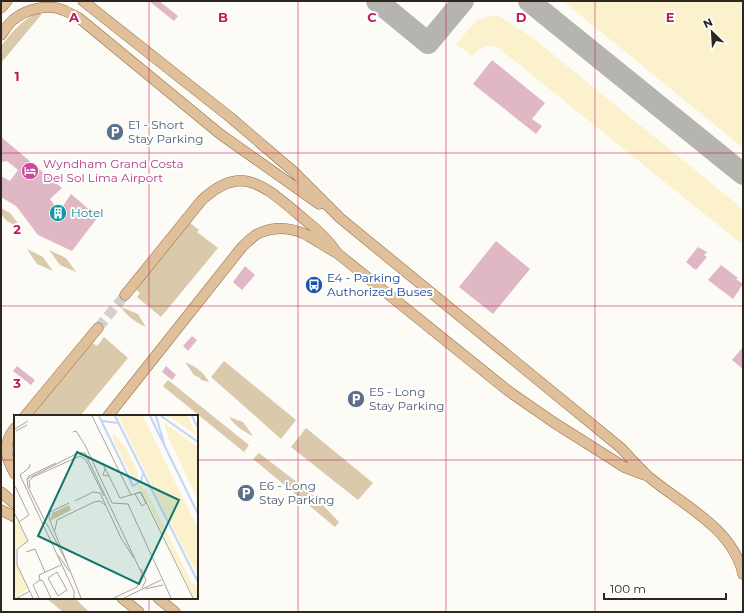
<svg xmlns="http://www.w3.org/2000/svg" width="744" height="613" viewBox="0 0 744 613" font-family="Montserrat,sans-serif">
<style>
.green{fill:#dac9aa}
.sand{fill:#fbf1cc}
.lines{fill:none;stroke-linecap:round;stroke-linejoin:round}
.taxiway{stroke:#b6b4ae;stroke-width:22}
.building{fill:#dfb7c5}
.major-tunnel{stroke:#d3d1cb;stroke-width:10;stroke-dasharray:10 5;stroke-linecap:butt}
.major-casing{stroke:#946f43;stroke-width:11}
.major{stroke:#e0c09a;stroke-width:10}
.grid{fill:none;stroke:#c2185b;stroke-width:1;stroke-opacity:0.55}
.labels{text-anchor:middle;stroke-width:4;stroke-linejoin:round;paint-order:stroke}
.service-label{font-size:12px;fill:#4e5e75;stroke:#fff;text-anchor:start}
.hotel-label{font-size:12px;fill:#b23c85;stroke:#fff;text-anchor:start}
.culture-label{font-size:12px;fill:#0d838f;stroke:#fff;text-anchor:start}
.transit-label{font-size:12px;fill:#164399;stroke:#fff;text-anchor:start}
.inset-river{fill:none;stroke:#c2d5f5;stroke-width:2}
.inset-road{fill:none;stroke:#a9a6a0;stroke-width:1}
.view{fill:#0f766e;fill-opacity:0.15;stroke:#0f766e;stroke-width:2}
.inset-edge{fill:none;stroke:#2c271f;stroke-width:2}
.grid-label{font-size:13px;text-anchor:middle;font-weight:bold;fill:#c2185b;stroke:#fff;stroke-width:4;stroke-linejoin:round;paint-order:stroke}
</style>
<rect width="100%" height="100%" fill="#fdfbf6"/>
<path class="green" d="M40,12L41,15L1,63V46C12,32 22,19 40,12Z
M1,208L10,213L21,227C11,223 1,221 1,208Z
M189,222L199,230L197,232L218,248L161,317L137,297L140,293L135,289Z
M27,249L43,257L53,271L37,264Z
M49,250L66,258L76,272L60,265Z
M121,307L138,314L146,327C135,322 128,317 121,307Z
M104,337L128,358L80,416H31L91,342L97,346Z
M224,361L296,420L281,439L211,377Z
M185,362C197,367 203,372 209,382L201,380L200,378L194,375Z
M168,380L249,445L244,452L164,387L163,386Z
M229,417L243,422L253,436C243,431 236,427 229,417Z
M306,428L373,483L358,500L291,447Z
M259,453L311,493L339,522L335,527L253,459Z
M46,598H75L89,612H63Z"/>
<path class="sand" d="M563,1H743V148Z
M495,15L501,17L533,38L743,209V245L497,47C487,44 479,49 472,56L456,44L477,20Z"/>
<g class="lines">
<path class="taxiway" d="M377,1L428,43L463,1
M529,1L743,174"/>
</g>
<path class="building" d="M149,1H159L178,16L174,21Z
M492,60L545,103L532,119L542,126L536,134L473,84Z
M1,137L62,188L50,199L59,212L71,194L98,217L72,251L38,235L16,206L1,197V176L10,181L18,170L7,161L1,162Z
M496,241L530,269L493,314L459,287Z
M698,247L707,252L704,255L707,257L696,270L694,268V269L686,262Z
M721,265L738,278L736,279L743,284L733,299L708,280Z
M245,266L255,275L242,290L233,282Z
M192,336L197,340L188,351L183,346Z
M743,347V369L732,360Z
M17,366L35,380L31,385L13,371Z
M166,366L176,375L172,380L162,372Z"/>
<g class="lines">
<path class="major-tunnel" d="M98,328L125,295"/>
<defs>
<path id="major" d="M83,1L231,118L293,171L340,218L621,448C630,458 639,468 649,477C681,504 733,528 743,574
M1,8L7,1
M1,35C5,30 8,24 13,20C26,9 49,3 65,11C70,13 75,16 79,18L220,134L319,204
M125,295L201,201C241,163 263,185 298,214C313,227 326,236 337,253
M25,416L98,328
M108,416L242,247C248,242 254,234 262,232C277,226 296,228 310,237C319,242 327,248 337,253L507,390L553,422L610,458L624,467L645,475
M15,428C3,442 5,458 15,474
M1,492L15,504
M1,510L15,517
M122,598L139,612
M158,598L175,612"/>
</defs>
<use href="#major" class="major-casing"/>
<use href="#major" class="major"/>
</g>
<path class="grid" d="M149,1V416M298,1V612M446,1V612M595,1V612M1,153H743M1,306H743M1,460H15M197,460H743M149,598V612"/>
<defs>
<symbol id="parking-disc" viewBox="-11 -11 22 22"><circle r="9.5" fill="#5c6f8a" stroke="#fff"/><path d="M-3.5-5.5H1a3.5 3.5 0 0 1 0 7H-1V5.5H-3.5ZM-1-3.4V-.6H.8a1.4 1.4 0 0 0 0-2.8Z" fill="#fff"/></symbol>
<symbol id="hotel-disc" viewBox="-11 -11 22 22"><circle r="9.5" fill="#d1479c" stroke="#fff"/><path d="M-6-4.5h1.5V1H6V5H4.5V3h-9V5H-6ZM-4 0a1.8 1.8 0 1 1 3.6 0ZM.5 0V-2.5h3Q6-2.5 6 0Z" fill="#fff"/></symbol>
<symbol id="building-disc" viewBox="-11 -11 22 22"><circle r="9.5" fill="#0f9aa8" stroke="#fff"/><path d="M-4-6H4V6H1V3H-1V6H-4ZM-2.5-4.3h1.7v1.8h-1.7ZM.8-4.3h1.7v1.8H.8ZM-2.5-1h1.7V.8h-1.7ZM.8-1h1.7V.8H.8Z" fill="#fff"/></symbol>
<symbol id="bus-disc" viewBox="-11 -11 22 22"><circle r="9.5" fill="#1a4fb4" stroke="#fff"/><path d="M-5-6H5V4H4V6H2V4H-2V6H-4V4H-5ZM-3.5-4V0h7V-4ZM-3.5 1.2v1.5H-2V1.2ZM2 1.2v1.5H3.5V1.2Z" fill="#fff"/></symbol>
</defs>
<g fill-rule="evenodd">
<use href="#parking-disc" x="105" y="122" width="20" height="20"/>
<use href="#hotel-disc" x="20" y="161" width="20" height="20"/>
<use href="#building-disc" x="48" y="203" width="20" height="20"/>
<use href="#bus-disc" x="304" y="275" width="20" height="20"/>
<use href="#parking-disc" x="346" y="389" width="20" height="20"/>
<use href="#parking-disc" x="236" y="483" width="20" height="20"/>
</g>
<g class="labels">
<g class="service-label">
<text x="128" y="129">E1 - Short<tspan x="128" dy="14">Stay Parking</tspan></text>
<text x="369" y="396">E5 - Long<tspan x="369" dy="14">Stay Parking</tspan></text>
<text x="259" y="490">E6 - Long<tspan x="259" dy="14">Stay Parking</tspan></text>
</g>
<g class="hotel-label">
<text x="43" y="168">Wyndham Grand Costa<tspan x="43" dy="14">Del Sol Lima Airport</tspan></text>
</g>
<g class="culture-label">
<text x="71" y="217">Hotel</text>
</g>
<g class="transit-label">
<text x="327" y="282">E4 - Parking<tspan x="327" dy="14">Authorized Buses</tspan></text>
</g>
</g>
<g transform="translate(14 415)">
<rect width="184" height="184" fill="#fdfbf6"/>
<path d="M55,90L57,95L36,106L38,98Z" fill="#dac9aa"/>
<path d="M104,1H129L184,114V159L170,135ZM154,1H174L182,18L181,19ZM150,8L184,32V85L155,24ZM99,18L112,33L124,58L123,64H120L115,57L99,25ZM127,70L133,77L177,167L184,172V183H180L128,76L122,72ZM4,107L13,126L2,132V147L14,174L0,183V109Z" fill="#fbf1cc"/>
<path class="inset-river" d="M85,1L119,71L127,66L129,59M101,1L184,167M136,1L184,99M142,1L151,32M147,1L184,27M178,1L184,13M88,6L104,8"/>
<path class="inset-road" d="M78,1L117,80M1,14L14,6M2,16L13,10M59,17L62,16L71,30L98,88L114,89L157,183M16,49L15,53L6,60L60,176V183M89,49L106,83L127,77L179,183M91,54L89,60L95,61M13,64L15,61L42,48M1,71L15,100L5,107M16,73L15,66L19,62L66,41L72,45L90,81M126,77L132,88L128,91L121,79ZM61,86L79,77L86,78L107,123L120,143M55,88L36,97L35,103L67,183M0,97L14,126L3,134V150L19,183M34,111L53,148M34,112L14,72L13,64L64,38H71L128,159L123,172L100,183M41,115L43,105L80,87L86,86L91,90M12,137L21,134L31,157M44,140L55,156M127,154L132,165L128,173M43,157L53,175L44,181L34,163ZM26,165L25,160L47,150M26,165L29,166L37,183M131,174L149,170M3,183L16,176M25,183L19,170L26,165M110,183L147,165"/>
<path class="view" d="M63,37L165,85L125,169L24,121Z"/>
<rect width="184" height="184" class="inset-edge"/>
</g>
<g class="grid-label">
<text x="74" y="22">A</text>
<text x="223" y="22">B</text>
<text x="372" y="22">C</text>
<text x="521" y="22">D</text>
<text x="670" y="22">E</text>
<text x="17" y="81">1</text>
<text x="17" y="234">2</text>
<text x="17" y="388">3</text>
</g>
<rect width="744" height="613" fill="none" stroke="#2c271f" stroke-width="4"/>
<g transform="translate(712 32) rotate(335)" stroke="#ffffff" stroke-width="3" paint-order="stroke">
<path d="M0-3L7 15L0 10L-7 15Z" fill="#2c271f"/>
<text y="-6" font-size="11" font-weight="bold" text-anchor="middle" fill="#2c271f">N</text>
</g>
<path d="M604 593v6h122v-6" fill="none" stroke="#2c271f" stroke-width="2"/>
<text x="610" y="593" font-size="12" fill="#2c271f" stroke="#ffffff" stroke-width="3" paint-order="stroke">100 m</text>
</svg>
